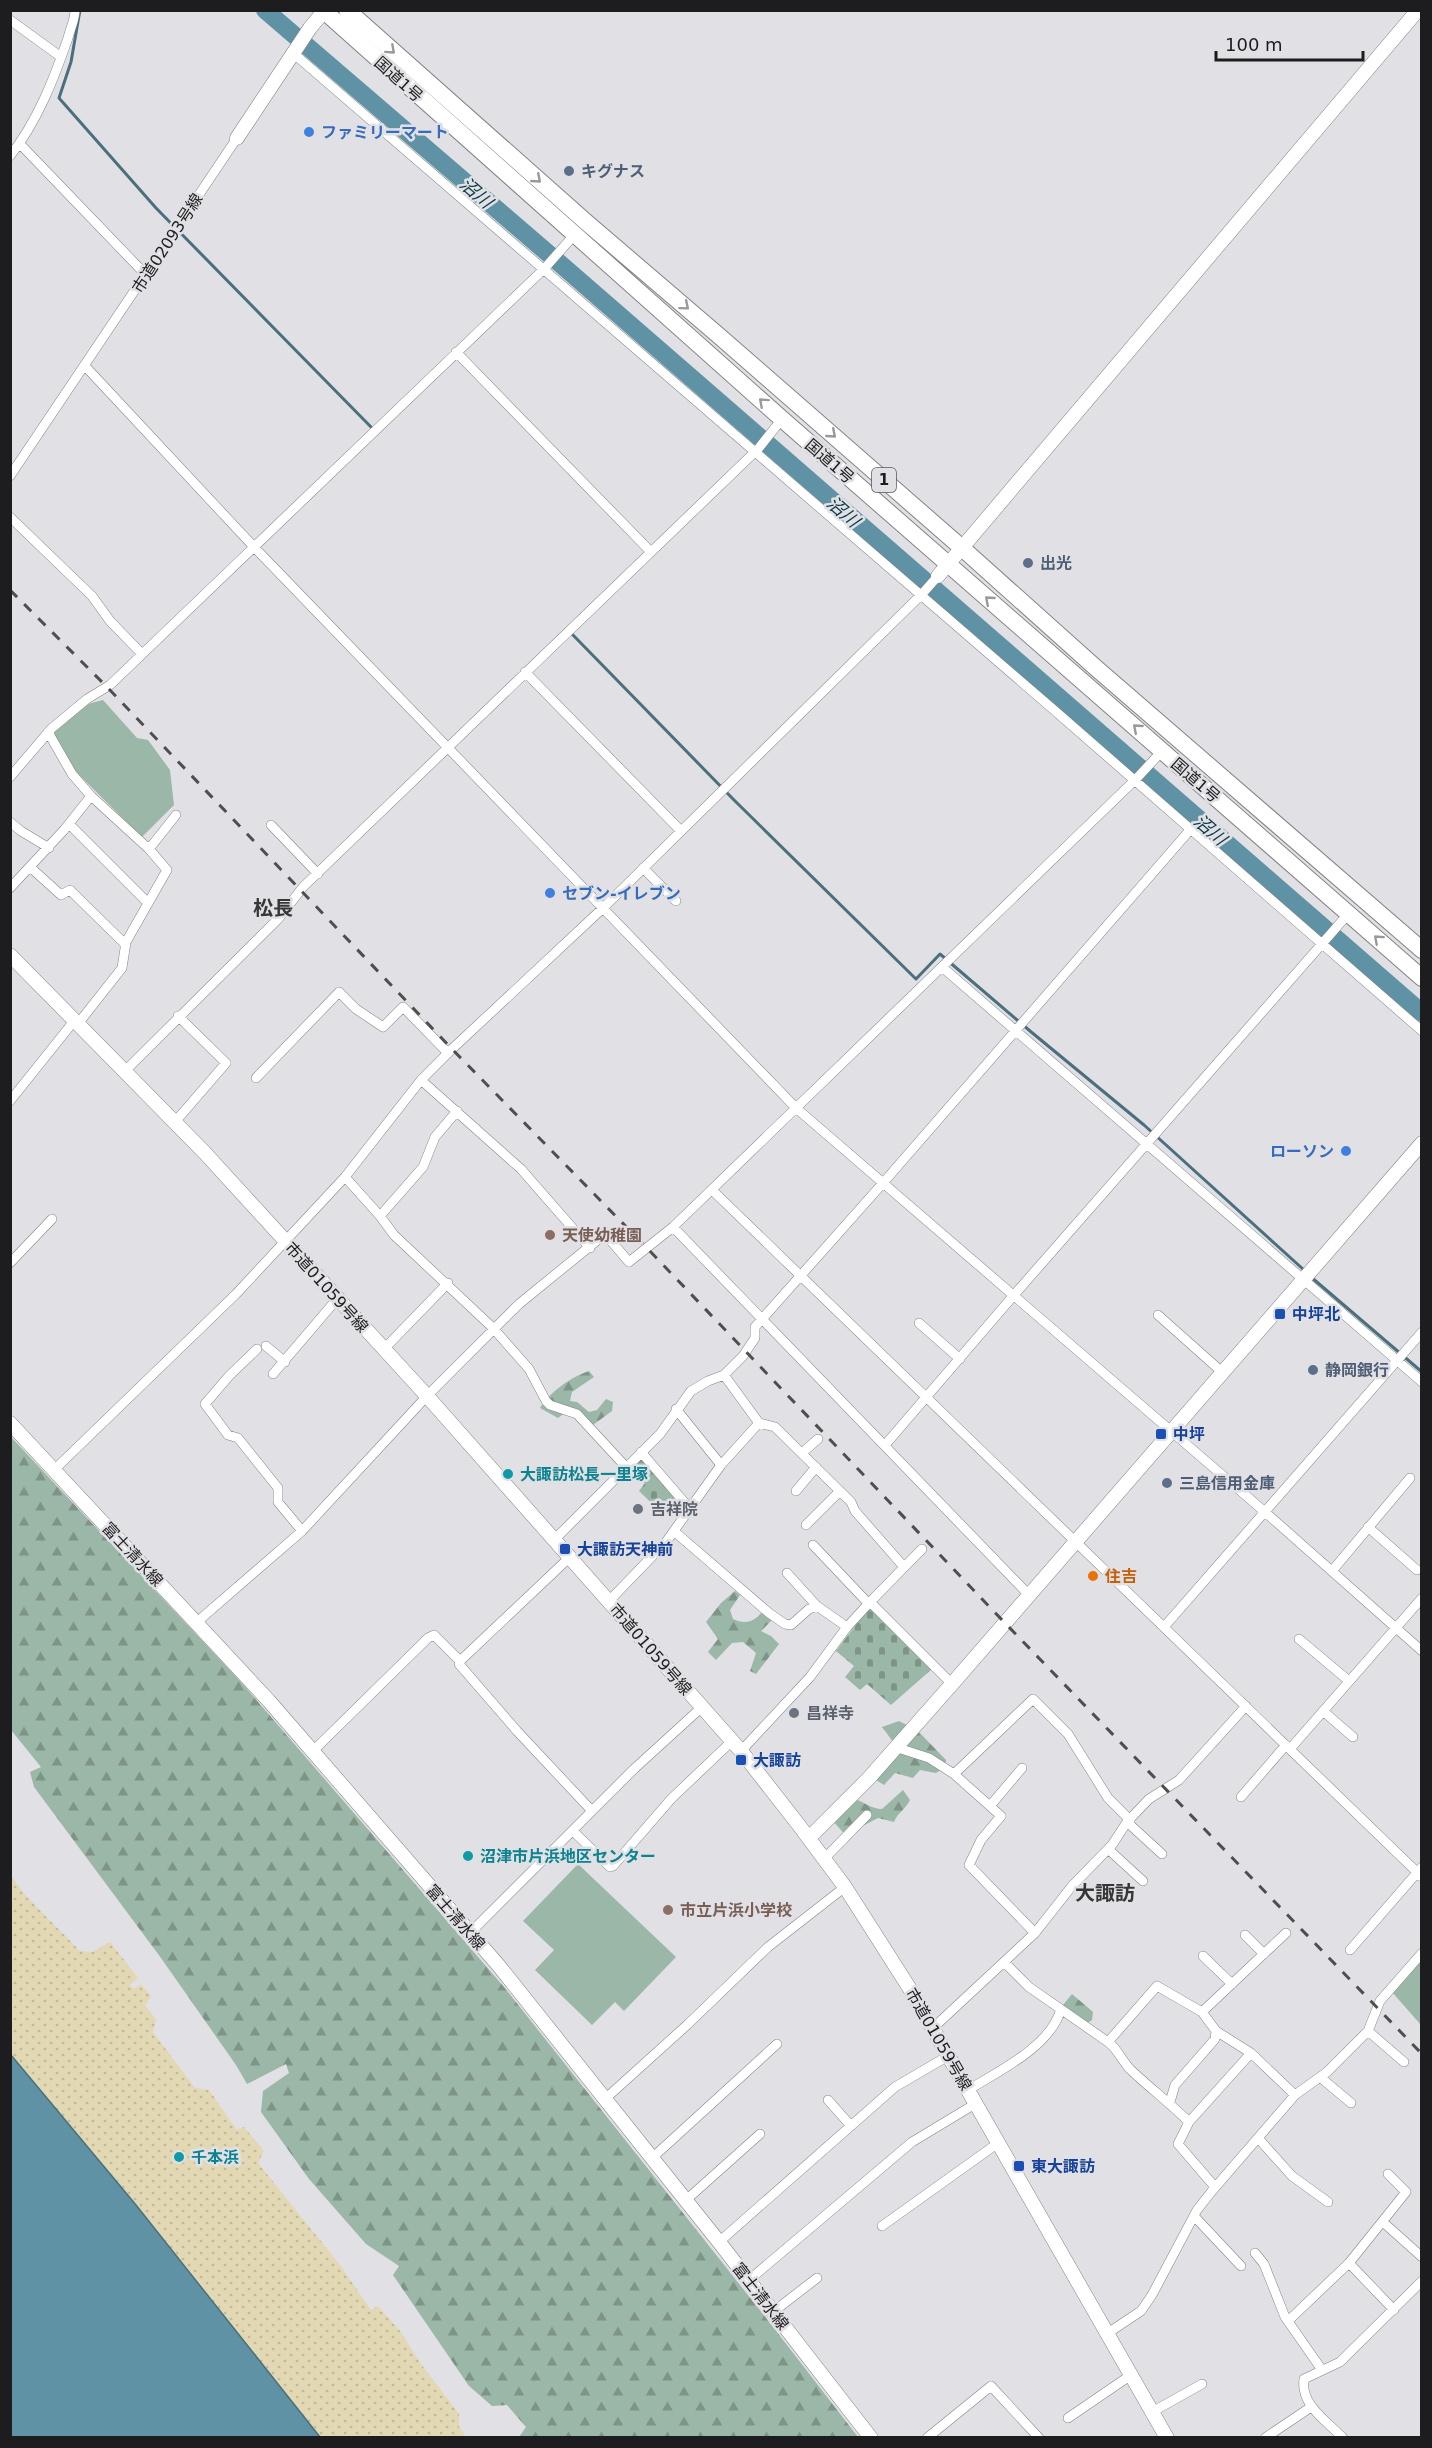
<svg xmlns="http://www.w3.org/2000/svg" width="1432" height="2448" viewBox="0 0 1432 2448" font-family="'DejaVu Sans','Noto Sans JP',sans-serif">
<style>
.green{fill:#9ab7a7}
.forest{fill:url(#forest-firs)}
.sand{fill:url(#sand-dots)}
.cemetery{fill:url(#cemetery-stones)}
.water{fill:#5f92a4;stroke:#4b6f7c;stroke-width:1.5}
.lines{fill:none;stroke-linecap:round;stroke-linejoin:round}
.stream{stroke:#4b6f7c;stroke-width:3}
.river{stroke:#5f92a4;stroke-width:18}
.street-casing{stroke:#838387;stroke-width:10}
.secondary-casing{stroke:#838387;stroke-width:15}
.highway-casing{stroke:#838387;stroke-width:18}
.street{stroke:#fff;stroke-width:9}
.secondary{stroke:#fff;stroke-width:14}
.highway{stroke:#fff;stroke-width:16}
.rail{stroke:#4e4e51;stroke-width:3;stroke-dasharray:10 10;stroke-linecap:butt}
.oneway{stroke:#99999a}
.shop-dot{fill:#3f7fe0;stroke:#e1e1e5;stroke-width:2}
.service-dot{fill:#5c6f8a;stroke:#e1e1e5;stroke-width:2}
.education-dot{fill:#8d6e63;stroke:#e1e1e5;stroke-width:2}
.transit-dot{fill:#1a4fb4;stroke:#e1e1e5;stroke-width:2}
.culture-dot{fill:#0f9aa8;stroke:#e1e1e5;stroke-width:2}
.worship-dot{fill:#6b7280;stroke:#e1e1e5;stroke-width:2}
.food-dot{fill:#e8710a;stroke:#e1e1e5;stroke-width:2}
.labels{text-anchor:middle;stroke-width:5;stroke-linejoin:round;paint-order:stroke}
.shield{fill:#e1e1e5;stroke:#58585a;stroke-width:1.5}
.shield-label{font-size:15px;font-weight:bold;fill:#1d1d1f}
.street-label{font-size:16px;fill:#1d1d1f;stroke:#e1e1e5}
.shop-label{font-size:16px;font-weight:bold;fill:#366cbe;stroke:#e1e1e5;text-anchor:start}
.service-label{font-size:16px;font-weight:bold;fill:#4e5e75;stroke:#e1e1e5;text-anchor:start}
.education-label{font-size:16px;font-weight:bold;fill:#785e54;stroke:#e1e1e5;text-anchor:start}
.transit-label{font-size:16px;font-weight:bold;fill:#164399;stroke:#e1e1e5;text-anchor:start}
.culture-label{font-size:16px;font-weight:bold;fill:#0d838f;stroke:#e1e1e5;text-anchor:start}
.worship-label{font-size:16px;font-weight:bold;fill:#5b616d;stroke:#e1e1e5;text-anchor:start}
.food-label{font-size:16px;font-weight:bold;fill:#c56008;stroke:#e1e1e5;text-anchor:start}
.water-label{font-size:18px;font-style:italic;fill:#083947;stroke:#e1e1e5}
.quarter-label{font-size:20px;font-weight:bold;fill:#363639;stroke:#e1e1e5}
</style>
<defs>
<pattern id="forest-firs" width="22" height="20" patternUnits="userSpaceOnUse" patternTransform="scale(1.5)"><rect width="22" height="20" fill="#9ab7a7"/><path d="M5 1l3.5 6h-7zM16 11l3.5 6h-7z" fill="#7d9487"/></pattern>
<pattern id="sand-dots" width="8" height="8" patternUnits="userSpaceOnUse" patternTransform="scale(1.5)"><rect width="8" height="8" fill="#e2d8b3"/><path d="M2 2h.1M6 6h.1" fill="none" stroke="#c1b99a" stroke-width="1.8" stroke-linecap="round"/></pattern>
<pattern id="cemetery-stones" width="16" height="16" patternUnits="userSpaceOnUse" patternTransform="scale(1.5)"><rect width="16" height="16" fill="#9ab7a7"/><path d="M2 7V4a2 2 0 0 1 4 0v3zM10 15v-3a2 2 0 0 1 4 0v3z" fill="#7d9487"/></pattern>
</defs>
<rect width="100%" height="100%" fill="#e1e1e5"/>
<path class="green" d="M103,700L137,738L148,740L170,770L174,805L142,837L75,771L53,732L88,704Z
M578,1864L676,1957L624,2011L615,2002L592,2025L535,1970L554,1950L523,1921Z
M1421,1960V2025L1392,1992Z"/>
<path class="forest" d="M589,1371L594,1377L572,1392L570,1401L577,1402L589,1412L597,1410L606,1399L613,1402L612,1411L593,1425L566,1412L558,1418L540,1408C550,1392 571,1377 589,1371Z
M11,1437L240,1681L504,1987L763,2314L858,2437H519L526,2427L507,2405L492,2406L469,2386L393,2275L399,2266L366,2244L309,2179L261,2112L263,2091L289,2073L286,2064L247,2084L236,2065L161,1958L34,1787L30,1772L41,1767L11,1730Z
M735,1591L740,1595L730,1610L733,1619C744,1624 753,1623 761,1613L772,1620L761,1631L771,1636L779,1644L756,1674L750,1671L756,1653L743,1642L732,1643L716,1660L708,1652L718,1639L706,1622L721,1603Z
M899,1721L917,1730L946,1760L944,1768L936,1773L920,1770L913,1778L895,1773L884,1785L873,1778L897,1747L882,1727Z
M903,1790L910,1800C906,1809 898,1812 894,1822L878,1818L859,1828L849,1839L832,1820L854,1799C865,1802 871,1809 882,1809Z
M1072,1994L1093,2012L1092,2020L1086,2024L1066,2009L1063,2005Z"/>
<path class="sand" d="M10,1874L25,1895L80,1951L92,1952L110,1942L138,1978L130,1985L134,1989L141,1984L151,1996L145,2006L156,2019L153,2032L195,2088L209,2090L237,2130L244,2127L264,2151L258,2163L340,2265L371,2310L378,2306L400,2331L421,2364L459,2414V2427L466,2437H320L136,2205L11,2055Z"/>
<path class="cemetery" d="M640,1455L676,1497L665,1516L639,1491L645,1483L630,1468Z
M868,1609H872L932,1669L891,1705L867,1684L860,1690L845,1677L854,1666L836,1651Z"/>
<path class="water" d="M11,2055L136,2205L320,2437H11Z"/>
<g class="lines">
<path class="stream" d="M80,10L71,62L59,98L156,208L371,427
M572,634L734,800L916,979L940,954L1030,1031L1144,1125L1304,1270
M1311,1277L1422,1372"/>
<path class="river" d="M265,10L557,261L1422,1013"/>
<defs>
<path id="street" d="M10,20L61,57
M293,53L1054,710L1422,1031
M20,144L146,275
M10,156C37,122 54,79 68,38C70,29 75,20 75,10
M456,352L651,552
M85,366L254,547L796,1108L1265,1512L1422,1651
M10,476L237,138
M10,517L92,596L110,621L142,654
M525,672L681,831
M10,777L52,728L87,699L110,685L544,269L575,234
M10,822L21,831L49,848
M69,824L148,903
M271,825L318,874
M149,849L176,815
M30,867L61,895L70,890L126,945
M643,868L676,901
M10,888L64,830L91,796L72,774L48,732
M942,967L1422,1382
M77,1025L122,968L126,942L167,870L149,849L91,796
M124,1072L279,918L303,887L758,449L782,419
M256,1078L339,992L356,1009L383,1027L403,1007L448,1053
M421,1080L521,1169L590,1248
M10,1101L74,1021
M175,1122L226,1063L178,1016
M345,1177L380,1216L423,1167L435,1137L457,1111
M712,1190L1422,1877
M380,1216L394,1235L493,1328L529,1369L546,1401L550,1405L577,1414L626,1467
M673,1227L1029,1595
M10,1263L52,1219
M1158,1315L1222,1372
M919,1323L960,1359
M266,1346L285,1362
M257,1349L229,1376L205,1404L228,1435L238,1438L278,1488V1502L302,1531
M384,1349L448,1283
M273,1374L337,1299
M676,1409L721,1465
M759,1423L775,1427L851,1502L855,1511L904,1567
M885,1445L1014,1295L1349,913
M641,1452L691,1510
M802,1453L818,1439
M54,1470L236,1294L345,1177L421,1080L452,1049L602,909L922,594L938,576
M796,1491L816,1467
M806,1525L840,1491
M1368,1527L1417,1570
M675,1532L769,1613L785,1624L791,1625L809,1609L817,1606
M555,1539L660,1434L691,1391L708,1381L724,1375L743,1356L755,1338V1327L883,1183L1190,830
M813,1545L868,1603
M1332,1571L1410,1478
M787,1573L817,1606L847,1627
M609,1601L666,1542L721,1465L759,1423L724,1375
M870,1602L952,1684
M197,1622L302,1531L427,1396L519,1304L605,1234L629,1262L673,1227L1137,778L1163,750
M1164,1627L1422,1332
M1299,1639L1349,1681
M460,1661L459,1664L517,1731L592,1811
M1323,1711L1353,1737
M895,1747L929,1758L954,1774
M1290,1749L1422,1598
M313,1751L428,1638L434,1635L460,1661L570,1557
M741,1751L810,1677L847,1627L870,1602L922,1549
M1241,1797L1286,1745
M990,1806L1022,1768
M1127,1822L1162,1854
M573,1831L610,1867L613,1866L671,1799L732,1741
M1108,1849L1143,1881
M824,1859L867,1815
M470,1933L634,1769L702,1707
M1035,1933L969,1865L981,1840L1001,1816L954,1774L1033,1699L1068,1734L1108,1798L1130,1820
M1245,1935L1264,1954
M1350,1950L1422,1867
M1203,1956L1232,1984
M1004,1962L1029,1987L1108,2042
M933,2028L1035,1933L1072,1886L1112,1845L1127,1822L1149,1799L1179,1780L1246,1706
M1368,2031L1404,2062
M1251,2053L1295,2095
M1320,2077L1351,2103
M968,2090C999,2071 1051,2046 1061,2009
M605,2099L687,2025L768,1947L845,1887
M828,2100L851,2126
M1170,2102L1175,2085L1215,2039L1216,2031L1202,2012L1286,1933
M1189,2122C1171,2104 1151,2089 1132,2071C1122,2062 1119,2050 1108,2042L1157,1986L1202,2012
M1258,2138L1292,2176L1328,2202
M651,2159L777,2044
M1215,2187L1178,2144L1189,2122L1251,2053L1216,2031
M685,2201L760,2134
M1194,2216L1241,2266
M1384,2223L1422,2257
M882,2226L998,2143
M719,2242L895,2087L948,2056
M1255,2253L1264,2264L1285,2317L1322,2370
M1349,2263L1394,2310
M749,2280L912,2142L975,2104
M773,2312L817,2278
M1288,2321L1349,2263L1406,2192L1388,2174
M1108,2333L1141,2311L1152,2295L1197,2210L1212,2191L1295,2095L1327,2072L1368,2031L1380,2001L1422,1953
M1152,2412L1202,2384
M1068,2418L1131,2375
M927,2438L991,2386L1039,2438
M1265,2438L1311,2407
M1343,2438C1327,2421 1300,2405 1304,2379L1340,2362L1422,2281"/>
<path id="secondary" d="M237,138L310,28L325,10
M938,576L1418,10
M10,955L205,1153L427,1396L741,1751L798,1824L845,1887L910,1989L1167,2438
M10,1423L269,1701L499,1966L719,2242L871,2438
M809,1838L869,1778L952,1684L1422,1143"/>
<path id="highway" d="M323,10L782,419L1422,978
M347,10L586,222L718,335L962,548L1096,668L1422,950"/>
</defs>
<use href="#street" class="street-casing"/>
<use href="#secondary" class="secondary-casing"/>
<use href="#highway" class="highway-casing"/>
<use href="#street" class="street"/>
<use href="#secondary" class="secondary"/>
<use href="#highway" class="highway"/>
<path class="rail" d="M10,590L108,688L452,1049L647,1248L1004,1622L1422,2054"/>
</g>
<defs><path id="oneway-chevron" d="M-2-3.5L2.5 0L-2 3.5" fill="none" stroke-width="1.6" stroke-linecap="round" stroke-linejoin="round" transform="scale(1.5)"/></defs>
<g class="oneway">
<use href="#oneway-chevron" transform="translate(391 50) rotate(42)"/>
<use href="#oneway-chevron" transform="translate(537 179) rotate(41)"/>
<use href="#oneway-chevron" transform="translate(685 306) rotate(40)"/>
<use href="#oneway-chevron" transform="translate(763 402) rotate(-138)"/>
<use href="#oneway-chevron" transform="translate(832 434) rotate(41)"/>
<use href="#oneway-chevron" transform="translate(989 600) rotate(-139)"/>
<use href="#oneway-chevron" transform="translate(1137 728) rotate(-139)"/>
<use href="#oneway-chevron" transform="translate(1378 939) rotate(-138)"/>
</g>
<g class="shop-dot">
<circle cx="309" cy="132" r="6"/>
<circle cx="550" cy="893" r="6"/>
<circle cx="1346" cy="1151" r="6"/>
</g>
<g class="service-dot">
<circle cx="569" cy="171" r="6"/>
<circle cx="1028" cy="563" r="6"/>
<circle cx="1313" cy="1370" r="6"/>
<circle cx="1167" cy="1483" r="6"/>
</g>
<g class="education-dot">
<circle cx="550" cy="1235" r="6"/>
<circle cx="668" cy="1910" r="6"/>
</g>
<g class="transit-dot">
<rect x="1274" y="1308" width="12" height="12" rx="3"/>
<rect x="1155" y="1428" width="12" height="12" rx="3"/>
<rect x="559" y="1543" width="12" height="12" rx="3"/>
<rect x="735" y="1754" width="12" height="12" rx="3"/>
<rect x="1013" y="2160" width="12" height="12" rx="3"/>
</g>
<g class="culture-dot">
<circle cx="508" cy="1474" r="6"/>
<circle cx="468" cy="1856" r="6"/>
<circle cx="179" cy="2157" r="6"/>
</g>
<g class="worship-dot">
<circle cx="638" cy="1509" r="6"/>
<circle cx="794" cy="1713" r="6"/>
</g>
<circle class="food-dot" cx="1093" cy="1576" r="6"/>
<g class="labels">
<rect class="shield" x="872" y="468" width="24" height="24" rx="4.5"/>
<g class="shield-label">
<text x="884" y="485">1</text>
</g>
<g class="street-label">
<text transform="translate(399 79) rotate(42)" y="6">国道1号</text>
<text transform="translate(167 243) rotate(-57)" y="6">市道02093号線</text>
<text transform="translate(830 461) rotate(41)" y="6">国道1号</text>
<text transform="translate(1196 780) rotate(41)" y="6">国道1号</text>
<text transform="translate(327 1287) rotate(48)" y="6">市道01059号線</text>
<text transform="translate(133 1554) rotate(47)" y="6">富士清水線</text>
<text transform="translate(651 1649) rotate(49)" y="6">市道01059号線</text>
<text transform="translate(456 1917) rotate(49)" y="6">富士清水線</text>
<text transform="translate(939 2039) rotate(60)" y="6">市道01059号線</text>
<text transform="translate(761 2296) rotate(52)" y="6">富士清水線</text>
</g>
<g class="shop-label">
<text x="321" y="138">ファミリーマート</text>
<text x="562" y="899">セブン-イレブン</text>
<text x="1334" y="1157" text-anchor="end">ローソン</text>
</g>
<g class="service-label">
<text x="581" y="177">キグナス</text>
<text x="1040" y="569">出光</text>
<text x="1325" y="1376">静岡銀行</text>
<text x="1179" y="1489">三島信用金庫</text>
</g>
<g class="education-label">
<text x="562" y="1241">天使幼稚園</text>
<text x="680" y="1916">市立片浜小学校</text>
</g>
<g class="transit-label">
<text x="1292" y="1320">中坪北</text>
<text x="1173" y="1440">中坪</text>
<text x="577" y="1555">大諏訪天神前</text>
<text x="753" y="1766">大諏訪</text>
<text x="1031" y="2172">東大諏訪</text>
</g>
<g class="culture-label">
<text x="520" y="1480">大諏訪松長一里塚</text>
<text x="480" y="1862">沼津市片浜地区センター</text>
<text x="191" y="2163">千本浜</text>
</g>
<g class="worship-label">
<text x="650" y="1515">吉祥院</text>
<text x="806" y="1719">昌祥寺</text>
</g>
<g class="food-label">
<text x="1105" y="1582">住吉</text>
</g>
<g class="water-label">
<text transform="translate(476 193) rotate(41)" y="6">沼川</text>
<text transform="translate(843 512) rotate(41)" y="6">沼川</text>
<text transform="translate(1210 830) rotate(41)" y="6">沼川</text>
</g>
<g class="quarter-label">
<text x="273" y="915">松長</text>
<text x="1105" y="1900">大諏訪</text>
</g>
</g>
<rect width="1432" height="2448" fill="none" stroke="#1d1d1f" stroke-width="24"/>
<path d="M1216 51v9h147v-9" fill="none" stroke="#1d1d1f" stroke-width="3"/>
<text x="1225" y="51" font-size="18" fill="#1d1d1f" stroke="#e1e1e5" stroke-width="4.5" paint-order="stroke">100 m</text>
</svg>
